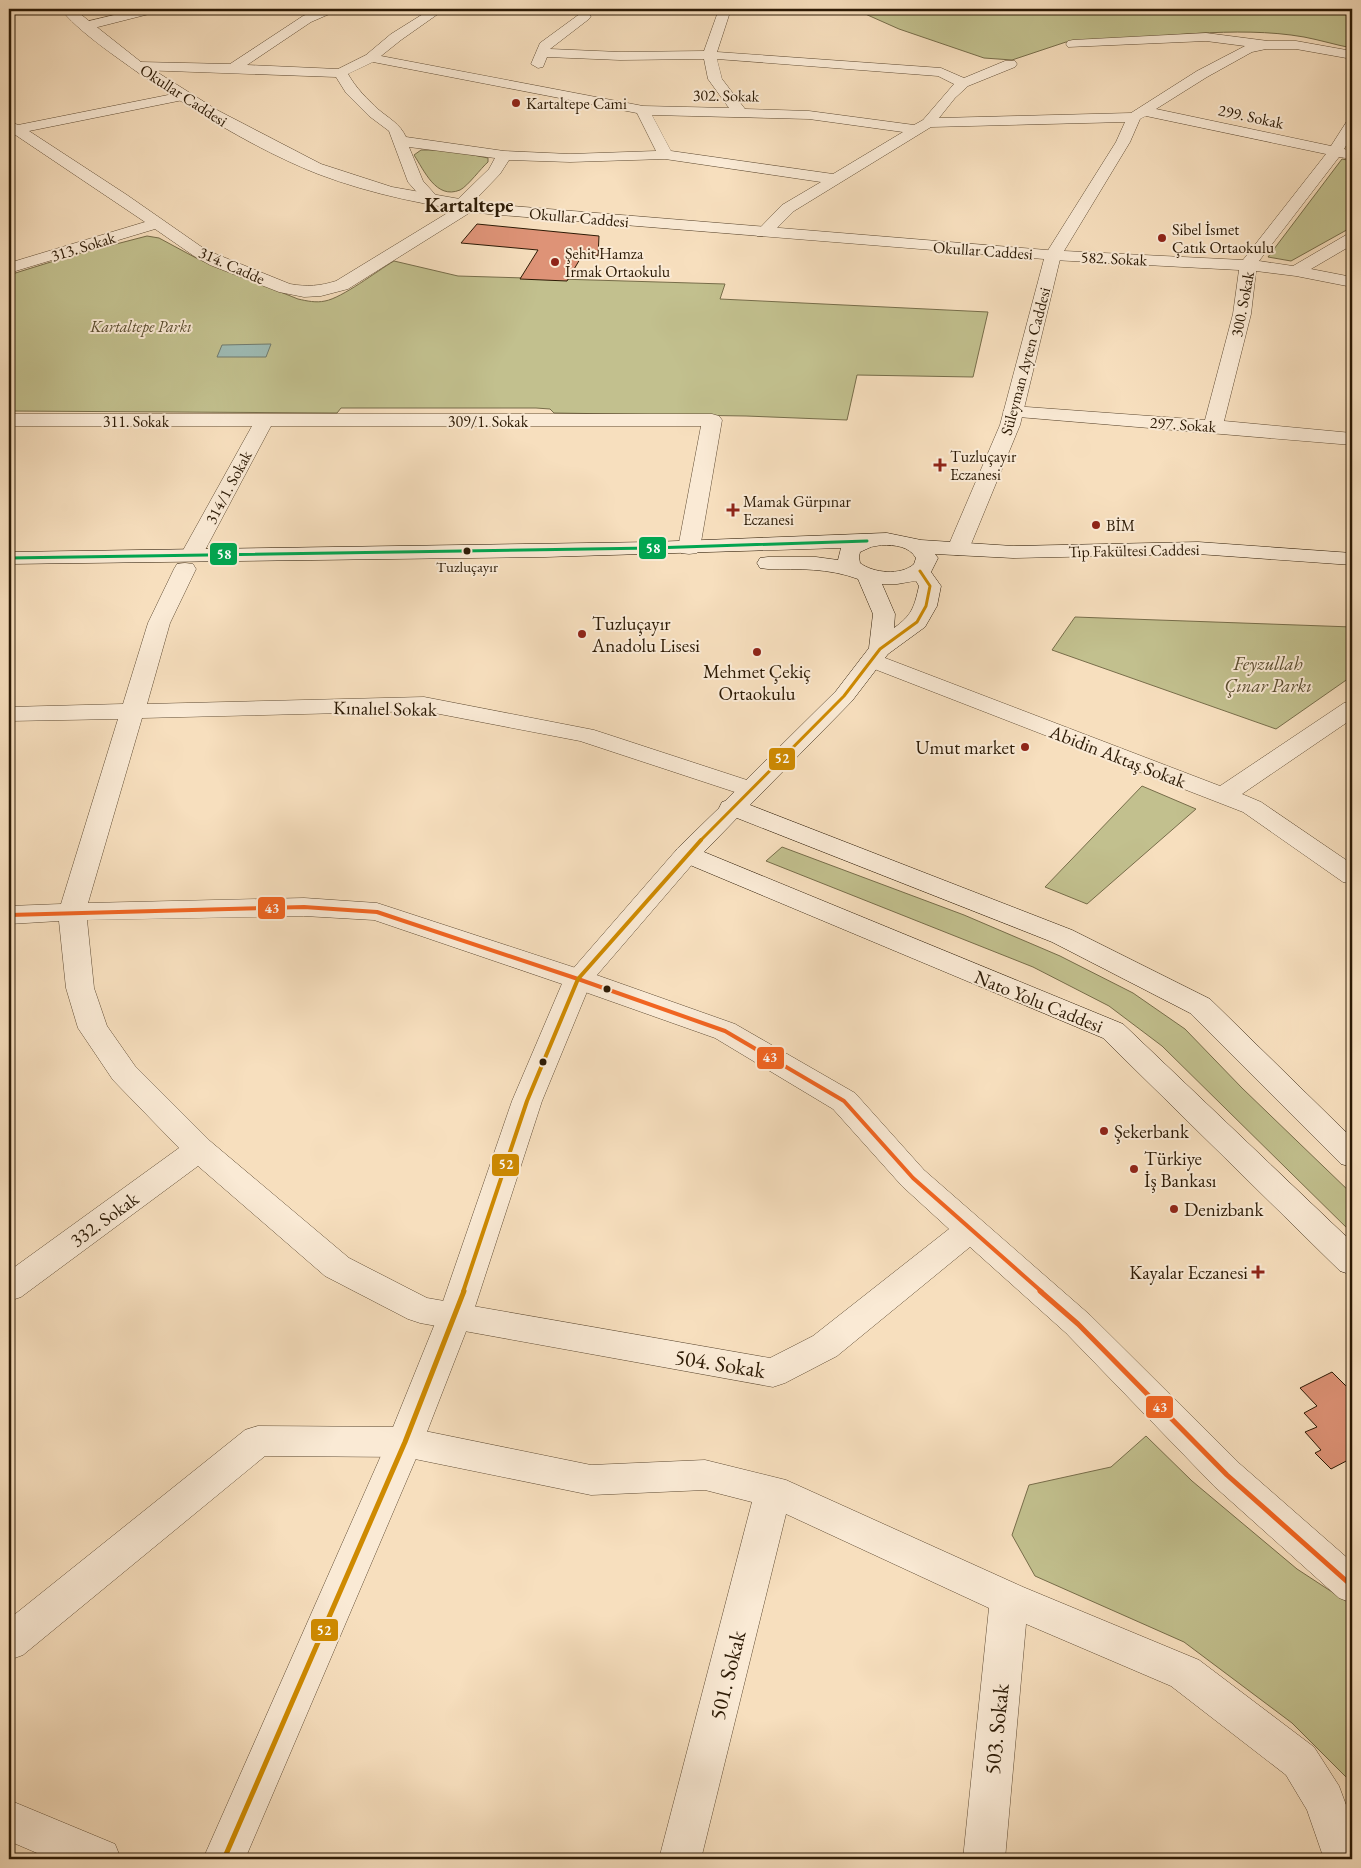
<svg xmlns="http://www.w3.org/2000/svg" width="1361" height="1868" viewBox="0 0 1361 1868" font-family="'EB Garamond',serif">
<style>
.green{fill:#c2c08e;stroke:#776d4a}
.water{fill:#9ebcb6;stroke:#707b6f}
.building{fill:#de9377;stroke:#2c1a05}
.lines{fill:none;stroke-linecap:round;stroke-linejoin:round}
.minor-casing{stroke:#5f4b33;stroke-width:1}
.tertiary-casing{stroke:#5f4b33;stroke-width:1}
.secondary-casing{stroke:#2c1a05;stroke-width:1}
.minor{fill:#faead5;fill-rule:evenodd}
.tertiary{fill:#faead5;fill-rule:evenodd}
.secondary{fill:#faead5;fill-rule:evenodd}
.bus-1-casing{stroke:#faead5;stroke-width:6}
.bus-2-far1-casing{stroke:#faead5;stroke-width:8}
.bus-2-casing{stroke:#faead5;stroke-width:9}
.bus-3-far2-casing{stroke:#faead5;stroke-width:6}
.bus-3-far1-casing{stroke:#faead5;stroke-width:8}
.bus-3-casing{stroke:#faead5;stroke-width:9}
.bus-1{stroke:#00a651;stroke-width:3}
.bus-2-far1{stroke:#f26522;stroke-width:4}
.bus-2{stroke:#f26522;stroke-width:5}
.bus-3-far2{stroke:#ce8a01;stroke-width:3}
.bus-3-far1{stroke:#ce8a01;stroke-width:4}
.bus-3{stroke:#ce8a01;stroke-width:5}
.poi-dot{fill:#8f2418;stroke:#faead5;stroke-width:2}
.bus-dot{fill:#2c1a05;stroke:#faead5;stroke-width:2}
.labels{text-anchor:middle;stroke-width:4;stroke-linejoin:round;paint-order:stroke}
.far-bus-label{font-size:15px;fill:#2c1a05;stroke:#faead5}
.far-street-label{font-size:16px;fill:#2c1a05;stroke:#faead5}
.far-poi-label{font-size:16px;fill:#2c1a05;stroke:#faead5;text-anchor:start}
.far-park-label{font-size:16px;font-style:italic;fill:#594c2e;stroke:#faead5}
.poi-label{font-size:19px;fill:#2c1a05;stroke:#faead5;text-anchor:start}
.park-label{font-size:19px;font-style:italic;fill:#594c2e;stroke:#faead5}
.street-label{font-size:19px;fill:#2c1a05;stroke:#faead5}
.far-district-label{font-size:20px;font-weight:bold;fill:#2c1a05;stroke:#faead5}
.near-street-label{font-size:22px;fill:#2c1a05;stroke:#faead5}
.line-badge{stroke:#faead5;stroke-width:2}
.badge-label{font-size:14px;text-anchor:middle;font-weight:bold;fill:#fff}
</style>
<rect width="100%" height="100%" fill="#f7dfbe"/>
<filter id="stains"><feTurbulence type="fractalNoise" baseFrequency=".004" numOctaves="4"/><feColorMatrix values="0 0 0 0 .2 0 0 0 0 .09 0 0 0 0 .02 0 0 0 .5 -.17"/></filter>
<radialGradient id="worn" r=".72"><stop offset=".6" stop-color="#630" stop-opacity="0"/><stop offset="1" stop-color="#630" stop-opacity=".3"/></radialGradient>
<path class="green" d="M854,9H1352V48C1336,45 1320,40 1304,37C1236,25 1155,38 1087,42H1066L1012,60L984,58L899,29Z
M421,150H449L488,158V162C481,168 468,186 460,190C436,200 424,170 414,155Z
M1342,159L1352,161V227L1291,261L1268,257Z
M147,236L159,238L198,259L298,299C307,301 316,303 325,301C342,298 377,271 394,261L458,276L725,284L720,299L988,312L973,377L857,375L847,420L746,416L554,413L550,409L536,408H341L337,413L9,411V275L70,256Z
M1075,617L1352,627V676L1276,729L1052,650Z
M1142,786L1196,809L1087,904L1045,887Z
M782,847L964,915L1060,956L1133,993L1185,1029L1242,1088L1352,1194V1233L1162,1046L1109,1006L1033,967L766,861Z
M1146,1436L1192,1481L1297,1569L1352,1605V1783L1292,1723L1184,1642L1035,1576L1012,1535L1029,1485L1111,1467Z"/>
<path class="water" d="M271,344L266,357H217L222,345Z"/>
<path class="building" d="M477,224L599,236L598,256L583,254L567,281L520,279L538,250L461,243Z
M1332,1372L1352,1392V1458L1331,1469L1315,1453L1321,1450L1305,1432L1317,1427L1304,1413L1317,1406L1300,1388Z"/>
<g class="lines">
<defs>
<path id="minor" d="M139,9H159L157,12L86,30L80,26L81,23Z
M320,9H336L334,12L311,22L247,65L338,69L366,55L391,34L431,9H445L401,40L381,56L643,106L729,108L708,79L704,59L620,60L547,57L543,67L538,68L531,64L540,43L581,13L585,12L591,16L589,19L550,49L620,52L704,51L719,9H731L717,52L941,68L964,78L1005,61H1015L1017,64L1015,67L968,86L955,98L939,118L1131,113L1197,71L1245,46L1206,41L1068,47L1066,44L1068,41L1073,40L1206,33L1268,41H1296L1352,51V59L1296,49H1266L1252,52L1207,77L1156,109L1331,146L1347,121L1352,120V136L1344,149L1352,151V159L1339,157L1259,261L1293,266L1346,235L1352,233V245L1311,269L1352,277V287L1296,276L1256,271L1251,314L1224,421L1352,433V445L1006,416L1003,412L1006,408L1013,406L1205,420L1233,314L1239,270L1053,260L1047,259L1045,255L1116,142L1125,122L931,127L794,211L769,236H757L755,233L782,205L821,182L665,159L570,162L509,160L500,174L472,203L476,207L474,210L348,289L321,296L304,297L279,292L210,265L194,256L155,229L9,273V263L145,222L14,134L9,135V121L18,125L183,92L190,96L188,99L29,131L127,195L206,250L290,284C307,287 320,286 336,281L454,209L452,206L454,203L489,169L495,158L409,147L423,181L442,202L440,205H428L408,182L389,131L369,116L346,93L336,77L140,70L133,66L140,62L230,64L303,16ZM717,59L938,76L954,84L923,120L914,125L809,111L745,109L722,79ZM373,62L637,113L656,151L570,154L504,151L406,137C400,124 390,119 379,110C367,99 356,88 348,74ZM652,115L809,119L903,132L833,174L671,151ZM1146,116L1326,154L1243,260L1064,251L1130,142L1140,119Z
M9,414H712L719,416L722,420L700,548L697,553L689,554L681,553L678,548L701,426H271L203,554L200,559L192,560L184,559L181,554L252,426H9Z
M185,563L193,564L196,569L170,623L147,704L424,697L594,730L759,784L763,789L759,794L750,797L580,741L424,711L142,718L88,903L304,898L377,903L588,972L735,1024L855,1093L924,1170L1090,1315L1240,1464L1352,1562V1603L1339,1598L1214,1486L1066,1333L970,1247L837,1356L785,1383L773,1387L420,1323L408,1319L325,1276L198,1166L21,1297L9,1301V1271L179,1148L113,1080L78,1028L66,988L59,921L9,924V906L61,904L118,719L9,721V707L123,704L148,623L174,569L177,564ZM304,916L374,920L568,986L715,1038L833,1109L902,1186L949,1229L813,1336L770,1358L427,1298L349,1258L210,1141L135,1066L107,1026L94,988L87,920Z
M872,653L1220,786L1344,703L1352,701V719L1242,794L1261,802L1352,864V884L1343,882L1243,812L864,665L860,660L864,655Z
M258,1426L405,1427L591,1465L705,1460L786,1480L1023,1587L1199,1660L1314,1747L1339,1786L1352,1821V1859H1324L1307,1810L1286,1775L1171,1686L1026,1624L1005,1859H963L989,1608L786,1514L701,1859H659L752,1502L705,1490L591,1495L405,1457L265,1456L23,1655L9,1660V1619L245,1430Z
M9,1800L115,1844L121,1859H51L9,1841Z"/>
<path id="tertiary" d="M61,9H74L141,62L217,110L321,164L392,187L488,204L1059,251L1061,255L1020,425L969,549L966,554L958,555L950,554L947,549L1000,425L1044,259L488,214C431,206 373,195 318,174C257,150 194,111 140,74C118,58 76,30 61,9Z
M687,846L696,848L700,854L696,860L591,982L542,1101L472,1316L423,1442L245,1859H203L387,1442L438,1316L512,1101L564,979L678,848Z"/>
<path id="secondary" d="M887,533L921,540L1013,546L1198,542L1352,553V565L1198,554L1013,558L935,554L938,558L931,572L941,586L937,606L925,627L888,654L852,701L750,805L1072,930L1210,999L1352,1138V1167L1341,1164L1190,1013L1052,942L737,818L704,852L1123,1024L1352,1242V1275L1340,1271L1103,1038L678,860L674,854L678,848L719,808L722,802L725,801L836,691L869,648L873,614L858,579C829,568 798,569 768,569L760,568L757,563L760,558L768,557H816L838,560L841,548L545,557L9,564V552L652,542ZM882,545C895,545 909,546 916,558L914,564C901,576 873,573 860,563L859,557L860,552L871,547ZM916,581L919,586C914,608 912,615 894,628L895,614L882,584H897Z"/>
</defs>
<use href="#minor" class="minor-casing"/>
<use href="#tertiary" class="tertiary-casing"/>
<use href="#secondary" class="secondary-casing"/>
<use href="#minor" class="minor"/>
<use href="#tertiary" class="tertiary"/>
<use href="#secondary" class="secondary"/>
<defs>
<path id="bus-1" d="M9,558L652,548L867,541"/>
<path id="bus-2-far1" d="M9,915L304,907L377,912L578,979L725,1031L844,1101L913,1178L1042,1292"/>
<path id="bus-2" d="M1040,1291L1078,1324L1227,1475L1352,1586"/>
<path id="bus-3-far2" d="M700,841L844,696L880,649L917,622L926,606L930,586L920,571"/>
<path id="bus-3-far1" d="M463,1292L527,1101L578,979L701,840"/>
<path id="bus-3" d="M224,1859L405,1442L464,1291"/>
</defs>
<use href="#bus-1" class="bus-1-casing"/>
<use href="#bus-2-far1" class="bus-2-far1-casing"/>
<use href="#bus-2" class="bus-2-casing"/>
<use href="#bus-3-far2" class="bus-3-far2-casing"/>
<use href="#bus-3-far1" class="bus-3-far1-casing"/>
<use href="#bus-3" class="bus-3-casing"/>
<use href="#bus-1" class="bus-1"/>
<use href="#bus-2-far1" class="bus-2-far1"/>
<use href="#bus-2" class="bus-2"/>
<use href="#bus-3-far2" class="bus-3-far2"/>
<use href="#bus-3-far1" class="bus-3-far1"/>
<use href="#bus-3" class="bus-3"/>
</g>
<g class="poi-dot">
<circle cx="516" cy="103" r="5"/>
<circle cx="1162" cy="238" r="5"/>
<circle cx="555" cy="262" r="5"/>
<path d="M937.5 457.5h5v5h5v5h-5v5h-5v-5h-5v-5h5z"/>
<path d="M730.5 502.5h5v5h5v5h-5v5h-5v-5h-5v-5h5z"/>
<circle cx="1096" cy="525" r="5"/>
<circle cx="582" cy="634" r="5"/>
<circle cx="757" cy="652" r="5"/>
<circle cx="1025" cy="747" r="5"/>
<circle cx="1104" cy="1131" r="5"/>
<circle cx="1134" cy="1169" r="5"/>
<circle cx="1174" cy="1209" r="5"/>
<path d="M1255.5 1264.5h5v5h5v5h-5v5h-5v-5h-5v-5h5z"/>
</g>
<g class="bus-dot">
<circle cx="467" cy="551" r="4.5"/>
<circle cx="607" cy="989" r="4.5"/>
<circle cx="543" cy="1062" r="4.5"/>
</g>
<g class="labels">
<g class="far-bus-label">
<text x="467" y="572">Tuzluçayır</text>
</g>
<g class="far-street-label">
<text transform="translate(184 95) rotate(33)" y="6">Okullar Caddesi</text>
<text transform="translate(726 95) rotate(1)" y="6">302. Sokak</text>
<text transform="translate(1251 116) rotate(12)" y="6">299. Sokak</text>
<text transform="translate(579 217) rotate(5)" y="6">Okullar Caddesi</text>
<text transform="translate(83 246) rotate(-17)" y="6">313. Sokak</text>
<text transform="translate(983 250) rotate(4)" y="6">Okullar Caddesi</text>
<text transform="translate(1114 258) rotate(3)" y="6">582. Sokak</text>
<text transform="translate(232 265) rotate(24)" y="6">314. Cadde</text>
<text transform="translate(1242 304) rotate(-79)" y="6">300. Sokak</text>
<text transform="translate(1025 361) rotate(-75)" y="6">Süleyman Ayten Caddesi</text>
<text x="136" y="427">311. Sokak</text>
<text x="488" y="427">309/1. Sokak</text>
<text transform="translate(1183 424) rotate(4)" y="6">297. Sokak</text>
<text transform="translate(228 487) rotate(-62)" y="6">314/1. Sokak</text>
<text transform="translate(1134 550) rotate(-1)" y="6">Tıp Fakültesi Caddesi</text>
</g>
<g class="far-poi-label">
<text x="526" y="109">Kartaltepe Cami</text>
<text x="1172" y="235">Sibel İsmet<tspan x="1172" dy="18">Çatık Ortaokulu</tspan></text>
<text x="565" y="259">Şehit Hamza<tspan x="565" dy="18">Irmak Ortaokulu</tspan></text>
<text x="950" y="462">Tuzluçayır<tspan x="950" dy="18">Eczanesi</tspan></text>
<text x="743" y="507">Mamak Gürpınar<tspan x="743" dy="18">Eczanesi</tspan></text>
<text x="1106" y="531">BİM</text>
</g>
<g class="far-park-label">
<text x="141" y="332">Kartaltepe Parkı</text>
</g>
<g class="poi-label">
<text x="592" y="630">Tuzluçayır<tspan x="592" dy="22">Anadolu Lisesi</tspan></text>
<text x="757" y="678" text-anchor="middle">Mehmet Çekiç<tspan x="757" dy="22">Ortaokulu</tspan></text>
<text x="1015" y="754" text-anchor="end">Umut market</text>
<text x="1114" y="1138">Şekerbank</text>
<text x="1144" y="1165">Türkiye<tspan x="1144" dy="22">İş Bankası</tspan></text>
<text x="1184" y="1216">Denizbank</text>
<text x="1248" y="1279" text-anchor="end">Kayalar Eczanesi</text>
</g>
<g class="park-label">
<text x="1268" y="670">Feyzullah<tspan x="1268" dy="22">Çınar Parkı</tspan></text>
</g>
<g class="street-label">
<text transform="translate(385 708) rotate(1)" y="7">Kınalıel Sokak</text>
<text transform="translate(1118 756) rotate(21)" y="7">Abidin Aktaş Sokak</text>
<text transform="translate(1039 1001) rotate(22)" y="7">Nato Yolu Caddesi</text>
<text transform="translate(104 1219) rotate(-36)" y="7">332. Sokak</text>
</g>
<g class="far-district-label">
<text x="469" y="212">Kartaltepe</text>
</g>
<g class="near-street-label">
<text transform="translate(720 1363) rotate(9)" y="8">504. Sokak</text>
<text transform="translate(727 1675) rotate(-76)" y="8">501. Sokak</text>
<text transform="translate(996 1729) rotate(-84)" y="8">503. Sokak</text>
</g>
</g>
<g class="line-badge">
<rect x="638" y="536" width="29" height="24" rx="5" fill="#00a651"/>
<rect x="209" y="542" width="29" height="24" rx="5" fill="#00a651"/>
<rect x="768" y="747" width="28" height="24" rx="5" fill="#ce8a01"/>
<rect x="257" y="896" width="29" height="24" rx="5" fill="#f26522"/>
<rect x="756" y="1046" width="29" height="24" rx="5" fill="#f26522"/>
<rect x="491" y="1153" width="29" height="24" rx="5" fill="#ce8a01"/>
<rect x="1145" y="1395" width="29" height="24" rx="5" fill="#f26522"/>
<rect x="310" y="1618" width="29" height="24" rx="5" fill="#ce8a01"/>
</g>
<g class="badge-label">
<text x="653" y="553">58</text>
<text x="224" y="559">58</text>
<text x="782" y="763">52</text>
<text x="272" y="913">43</text>
<text x="770" y="1062">43</text>
<text x="506" y="1169">52</text>
<text x="1160" y="1412">43</text>
<text x="324" y="1635">52</text>
</g>
<rect width="1361" height="1868" fill="none" stroke="#f7dfbe" stroke-width="30"/>
<rect x="10" y="10" width="1341" height="1848" fill="none" stroke="#2c1a05" stroke-width="2.5"/>
<rect x="15" y="15" width="1331" height="1838" fill="none" stroke="#2c1a05"/>
<rect width="100%" height="100%" filter="url(#stains)"/>
<rect width="100%" height="100%" fill="url(#worn)"/>
</svg>
